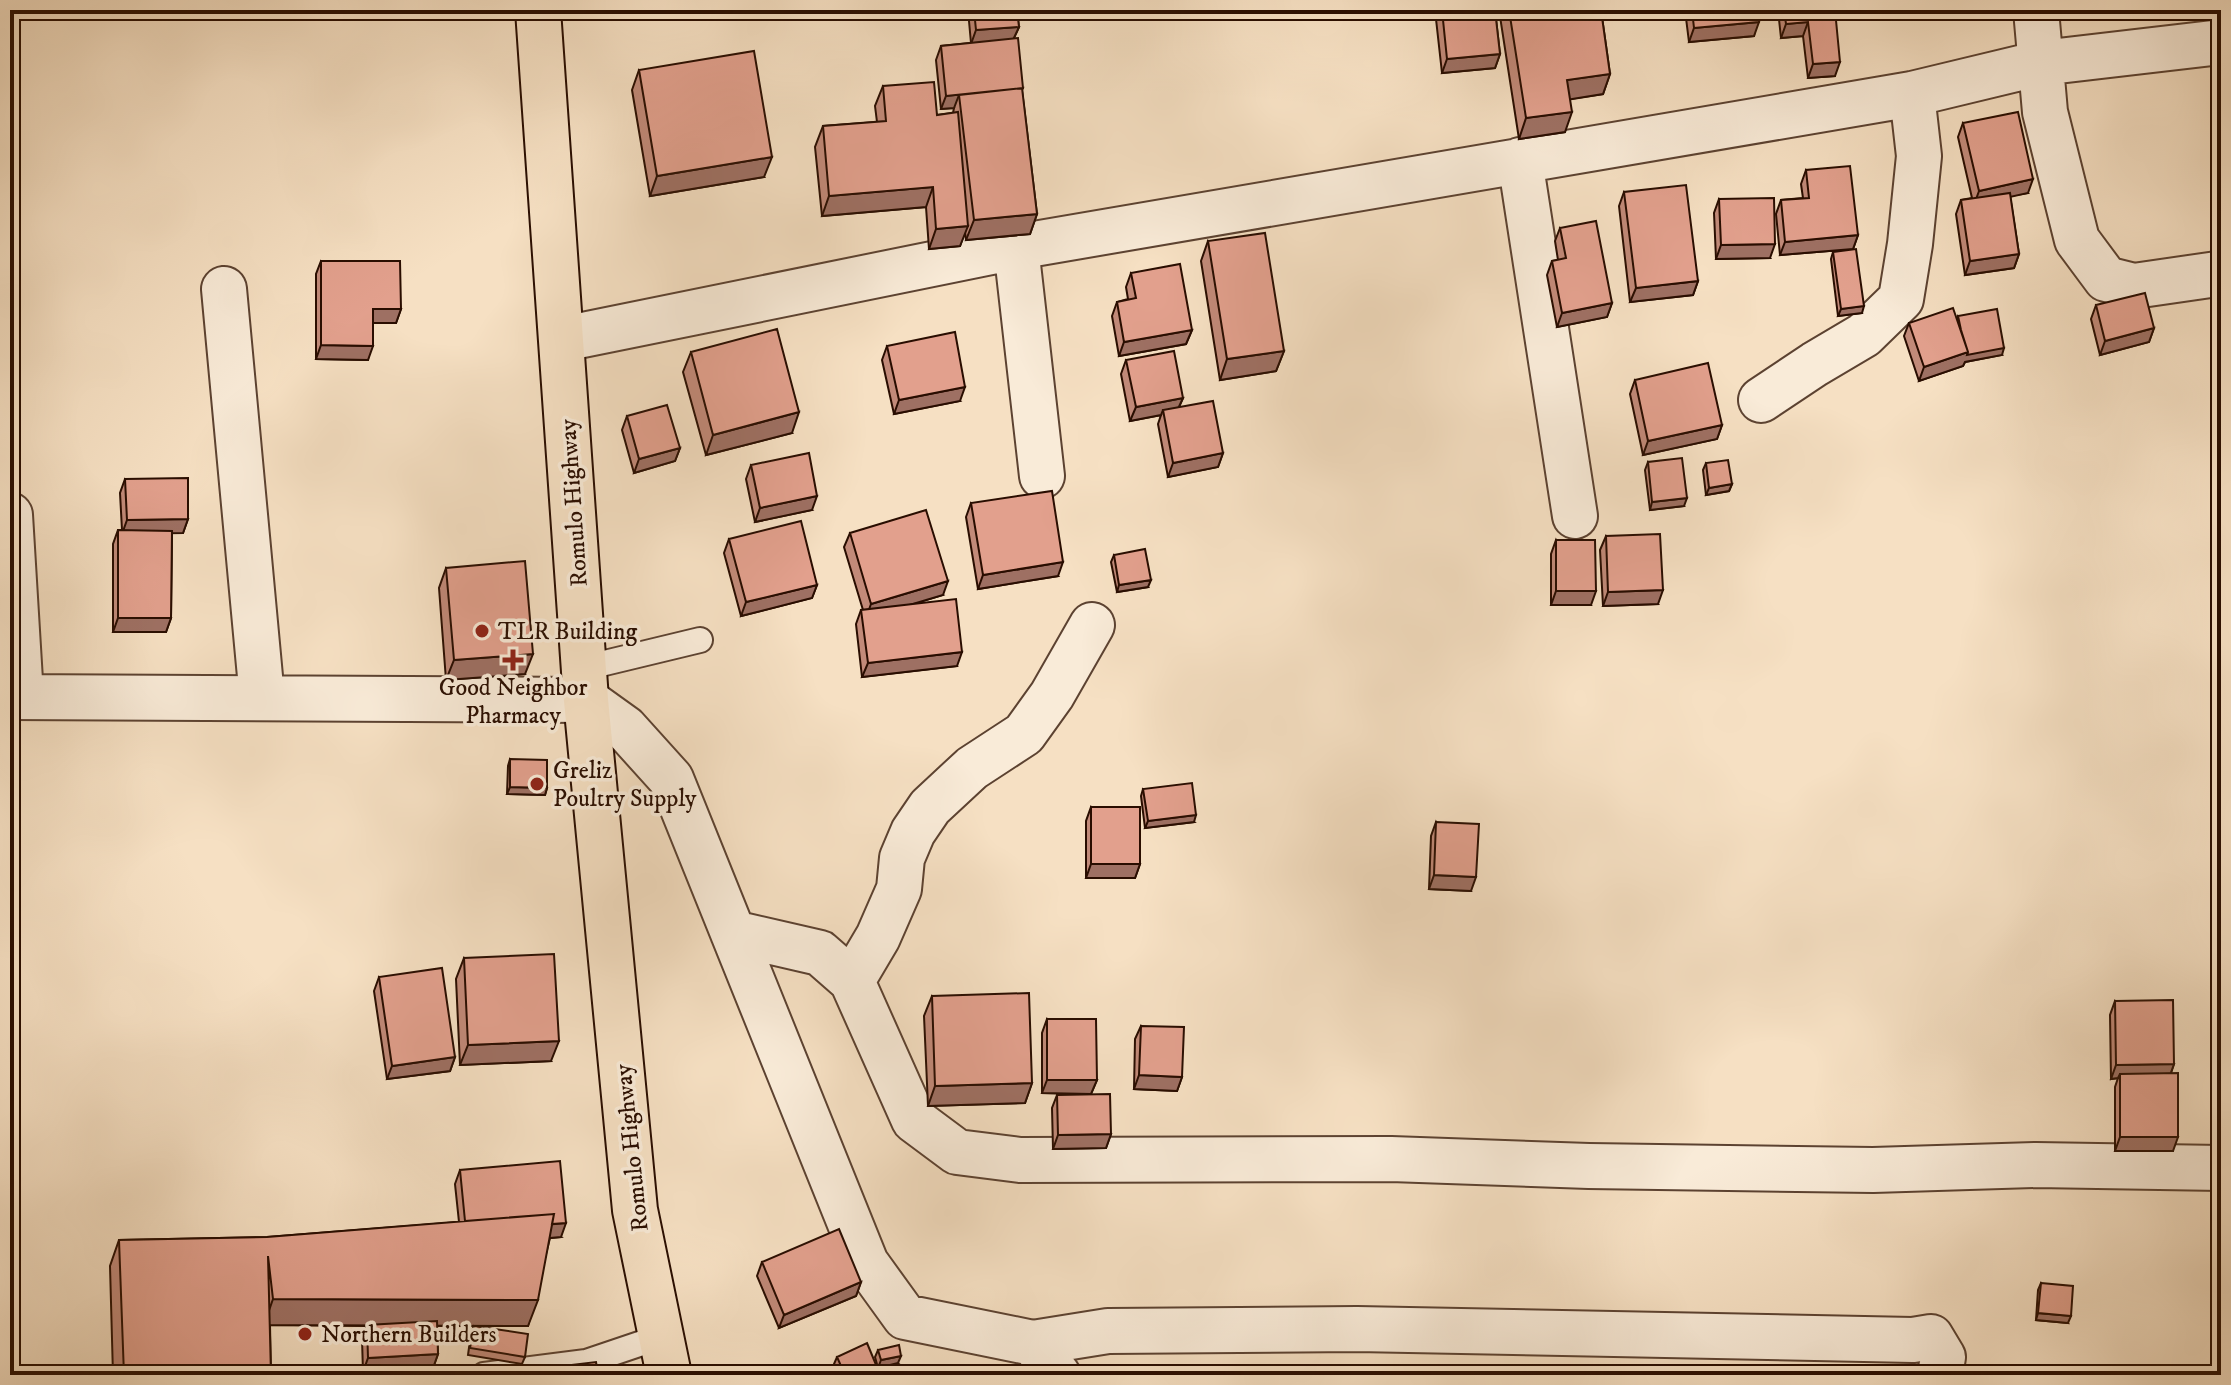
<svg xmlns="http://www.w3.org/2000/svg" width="2231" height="1385" viewBox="0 0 2231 1385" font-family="'IM FELL DW Pica',serif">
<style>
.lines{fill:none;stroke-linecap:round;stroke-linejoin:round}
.lane-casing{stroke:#5c4231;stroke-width:28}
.street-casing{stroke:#5c4231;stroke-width:48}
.highway-casing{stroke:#290d00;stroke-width:48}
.lane{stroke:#f9ebd8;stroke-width:24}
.street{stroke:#f9ebd8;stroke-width:44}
.highway{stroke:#f6e0c3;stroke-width:44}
.wall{fill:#c28a79;stroke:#290d00;stroke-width:2}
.shaded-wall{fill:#9e7063;stroke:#290d00;stroke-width:2}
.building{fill:#e2a08d;stroke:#290d00;stroke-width:2}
.poi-dot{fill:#8f2418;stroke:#f9ebd8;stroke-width:3}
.labels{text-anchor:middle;stroke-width:7;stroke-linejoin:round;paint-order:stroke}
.street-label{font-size:24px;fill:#290d00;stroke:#f9ebd8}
.poi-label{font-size:24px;fill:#290d00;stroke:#f9ebd8;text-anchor:start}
</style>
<rect width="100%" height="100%" fill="#f6e0c3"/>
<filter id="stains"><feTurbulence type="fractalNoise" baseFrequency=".0025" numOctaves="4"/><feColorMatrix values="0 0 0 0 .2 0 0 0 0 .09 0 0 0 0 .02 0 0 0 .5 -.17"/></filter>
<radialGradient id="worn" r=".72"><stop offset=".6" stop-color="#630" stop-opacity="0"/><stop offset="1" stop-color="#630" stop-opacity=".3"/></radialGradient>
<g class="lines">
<defs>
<path id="lane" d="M584,668L700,640
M484,1375L586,1362L660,1337"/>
<path id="street" d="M2036,10L2045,112L2077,240L2106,279L2134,286L2217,274
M1520,160L1575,516
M1016,247L1042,476
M224,289L262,698
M563,339L1016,247L1912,94L2041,63L2221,42
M1761,400L1815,364L1864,335L1901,299L1910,244L1919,156L1912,94
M10,515L21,697
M10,697L586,700L625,728L671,779L866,1263L905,1317L1033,1343L1058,1375
M733,933L820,953L852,981L914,1120L957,1152L1020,1160L1391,1159L1589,1166L1873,1170L2036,1165L2221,1168
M852,981L878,937L899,889L902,858L913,832L930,807L972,768L1024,734L1052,695L1092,625
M1033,1343L1108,1331L1357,1329L1913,1340L1931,1337L1943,1357L1940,1375"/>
<path id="highway" d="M538,10L586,700L635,1210L669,1375"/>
</defs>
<use href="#lane" class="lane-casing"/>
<use href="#street" class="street-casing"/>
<use href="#highway" class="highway-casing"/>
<use href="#lane" class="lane"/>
<use href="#street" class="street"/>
<use href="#highway" class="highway"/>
</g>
<path class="wall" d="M968,10H1017L1019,27L1014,38L1022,90L1037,214L1030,234L966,240L965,232L960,246L929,249L926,207L822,216L815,147L823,126L877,122L875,106L883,86L937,115L953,113L954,108L941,109L936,60L941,46L971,43Z
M1435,10H1495L1500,54L1495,68L1442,73Z
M1499,10H1601L1610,74L1603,94L1570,99L1565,132L1519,139Z
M1685,10H1758L1754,36L1689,42Z
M1778,10H1835V76L1808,78L1803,36L1781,38Z
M639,70L764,177L650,196L632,90Z
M1963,123L2028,193L2010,196L2019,254L2014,268L1965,275L1956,214L1961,200L1972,198L1958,137Z
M1806,170L1858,235L1853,249L1780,255L1776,214L1781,200L1803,198L1801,184Z
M1624,192L1698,281L1693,295L1630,302L1619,206Z
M1719,199L1770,258L1716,259L1714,213Z
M1560,228L1612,303L1607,317L1557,327L1547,275L1552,261L1558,260L1555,241Z
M1208,241L1284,351L1276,371L1220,380L1201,261Z
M1833,252L1862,313L1838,316L1831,259Z
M321,261L401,309L396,323H373L368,360L316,359V274Z
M1131,273L1192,330L1186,344L1119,356L1112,316L1117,302L1128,299L1126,287Z
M2096,305L2154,328L2149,342L2100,355L2091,319Z
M1958,316L2002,355L1965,362L1963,366L1919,381L1904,336L1909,323L1957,319Z
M887,346L960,401L894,414L882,360Z
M691,352L792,433L706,455L683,372Z
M1126,360L1183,398L1179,407L1223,453L1218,467L1168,477L1158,424L1161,415L1130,421L1121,374Z
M1635,380L1722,425L1717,439L1643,455L1630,394Z
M627,416L680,448L675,461L634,473L622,430Z
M1648,462L1684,506L1650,510L1645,470Z
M1706,463L1732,484L1729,491L1706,495L1703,470Z
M751,465L812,510L755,522L746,479Z
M125,479L188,519L183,533H172L171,618L166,632H113V544L118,530H122L120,493Z
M971,503L1058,576L978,589L966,517Z
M850,533L943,595L913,604L957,666L862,677L856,624L861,610H863L844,547Z
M1606,536L1658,604L1603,606L1600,550Z
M729,539L817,585L812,598L741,616L724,553Z
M1556,540L1591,605H1551V554Z
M1114,555L1148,587L1117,592L1111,562Z
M446,568L525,674L446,680L439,588Z
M510,759L547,788L545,795L507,794L508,766Z
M1143,789L1194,822L1145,828L1141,796Z
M1091,807L1140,864L1135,878H1086V821Z
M1436,822L1471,891L1429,889L1431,836Z
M464,958L551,1061L460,1065L456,979Z
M379,977L455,1057L450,1071L387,1079L374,991Z
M932,996L1032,1083L1025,1103L928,1106L924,1016Z
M2115,1001L2174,1064L2171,1073L2173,1151H2115V1087L2118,1078L2111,1079L2110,1015Z
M1047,1019L1097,1080L1091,1094L1042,1093V1033Z
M1141,1026L1182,1077L1177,1091L1134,1089L1135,1039Z
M1057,1095L1111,1134L1106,1148L1053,1149L1052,1108Z
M460,1170L561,1237L550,1238L528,1326H476L525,1357L522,1364L468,1355L471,1333L474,1326H437L438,1354L433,1368L363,1372L362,1339L366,1326L270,1325L271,1375H113L110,1266L119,1240L267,1237L459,1222L455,1184Z
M2216,1174H2221V1344H2214L2213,1289L2216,1282H2218L2211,1188Z
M762,1262L861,1282L856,1296L779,1328L757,1276Z
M2041,1283L2068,1323L2036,1320L2038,1290Z
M878,1350L898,1363L878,1368L875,1357Z
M837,1357L879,1372L878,1375H839L834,1364Z"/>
<path class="shaded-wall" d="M1759,22L1754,36L1689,42L1694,28Z
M1808,22L1803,36L1781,38L1786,24Z
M1019,27L1013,40L971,44L976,30Z
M1500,54L1495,68L1442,73L1447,59Z
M1840,62L1835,76L1808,78L1813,64Z
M1610,74L1603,94L1560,101L1567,80Z
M1023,88L1018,101L959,95L954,108L941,109L946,96Z
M1572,112L1565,132L1519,139L1526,118Z
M772,157L764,177L650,196L657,176Z
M2033,179L2028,193L1974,205L1979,191Z
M933,187L926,207L822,216L829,196Z
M1037,214L1030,234L966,240L974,220Z
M968,226L960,246L929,249L936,229Z
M1858,235L1853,249L1780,255L1785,242Z
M1775,244L1770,258L1716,259L1721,245Z
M2019,254L2014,268L1965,275L1970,261Z
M1698,281L1693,295L1630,302L1636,288Z
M1612,303L1607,317L1557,327L1562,313Z
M1864,306L1862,313L1838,316L1841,309Z
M373,309H401L396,323H368Z
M2154,328L2149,342L2100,355L2105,341Z
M1192,330L1186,344L1119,356L1124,342Z
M321,345L373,346L368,360L316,359Z
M2004,348L2002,355L1965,362L1963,366L1919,381L1924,367L1968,352Z
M1284,351L1276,371L1220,380L1227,359Z
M965,387L960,401L894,414L899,400Z
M1183,398L1177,411L1163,410L1161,415L1130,421L1136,407Z
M799,412L792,433L706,455L713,435Z
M1722,425L1717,439L1643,455L1648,441Z
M680,448L675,461L634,473L639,459Z
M1223,453L1218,467L1168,477L1173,463Z
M1732,484L1729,491L1706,495L1709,488Z
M817,496L812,510L755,522L760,508Z
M1687,498L1684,506L1650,510L1652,502Z
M188,519L183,533L122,534L127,520Z
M1063,562L1058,576L978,589L983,575Z
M1151,580L1148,587L1117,592L1119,585Z
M948,581L943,595L866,618L871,604Z
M817,585L812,598L741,616L746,602Z
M1663,590L1658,604L1603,606L1608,592Z
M1556,591H1596L1591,605H1551Z
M118,618H171L166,632H113Z
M962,652L957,666L862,677L868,663Z
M533,654L525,674L446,680L454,660Z
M510,787L547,788L545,795L507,794Z
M1196,815L1194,822L1145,828L1148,821Z
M1091,864H1140L1135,878H1086Z
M1434,875L1476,877L1471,891L1429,889Z
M559,1041L551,1061L460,1065L468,1045Z
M455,1057L450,1071L387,1079L392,1066Z
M2174,1064L2169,1078L2120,1074L2118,1078L2111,1079L2116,1065Z
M1139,1075L1182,1077L1177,1091L1134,1089Z
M1047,1080H1097L1091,1094L1042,1093Z
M1032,1083L1025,1103L928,1106L935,1086Z
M1111,1134L1106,1148L1053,1149L1058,1135Z
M2120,1137H2178L2173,1151H2115Z
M566,1223L561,1237L461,1246L466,1232Z
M861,1282L856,1296L779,1328L784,1315Z
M273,1299L538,1300L528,1326L264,1325Z
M2038,1313L2071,1316L2068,1323L2036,1320Z
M2217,1337H2221V1344H2214Z
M438,1354L433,1368L363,1372L368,1358Z
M901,1356L898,1363L878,1368L881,1360Z"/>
<path class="building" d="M974,10H1017L1019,27L976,30Z
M1442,10H1495L1500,54L1447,59Z
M1509,10H1601L1610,74L1567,80L1572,112L1526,118Z
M1692,10H1758L1759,22L1694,28Z
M1784,10H1835L1840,62L1813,64L1808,22L1786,24Z
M1018,38L1023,88L946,96L941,46Z
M754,51L772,157L657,176L639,70Z
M934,82L937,115L958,112L968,226L936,229L933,187L829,196L823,126L886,121L883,86Z
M1022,88L1037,214L974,220L959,95Z
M2018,112L2033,179L1979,191L1963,123Z
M1850,166L1858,235L1785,242L1781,200L1809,198L1806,170Z
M1686,185L1698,281L1636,288L1624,192Z
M2010,193L2019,254L1970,261L1961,200Z
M1774,198L1775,244L1721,245L1719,199Z
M1596,221L1612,303L1562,313L1552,261L1566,258L1560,228Z
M1265,233L1284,351L1227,359L1208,241Z
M1856,249L1864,306L1841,309L1833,252Z
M321,261H400L401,309H373V346L321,345Z
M1180,264L1192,330L1124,342L1117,302L1136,298L1131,273Z
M2145,293L2154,328L2105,341L2096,305Z
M1953,308L1968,352L1924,367L1909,323Z
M1997,309L2004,348L1967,355L1968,352L1961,330L1958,316Z
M777,329L799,412L713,435L691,352Z
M955,332L965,387L899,400L887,346Z
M1174,351L1183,398L1136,407L1126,360Z
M1708,363L1722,425L1648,441L1635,380Z
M1213,401L1223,453L1173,463L1163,410Z
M667,405L680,448L639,459L627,416Z
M809,453L817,496L760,508L751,465Z
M1682,458L1687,498L1652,502L1648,462Z
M1728,460L1732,484L1709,488L1706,463Z
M188,478V519L127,520L125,479Z
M1052,491L1063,562L983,575L971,503Z
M926,510L948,581L871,604L850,533Z
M801,521L817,585L746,602L729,539Z
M118,530L172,531L171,618H118Z
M1660,534L1663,590L1608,592L1606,536Z
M1556,540H1595L1596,591H1556Z
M10,542L13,550L12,576H10Z
M1145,549L1151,580L1119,585L1114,555Z
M525,561L533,654L454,660L446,568Z
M956,599L962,652L868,663L861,610Z
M510,759L547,760V788L510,787Z
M1192,783L1196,815L1148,821L1143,789Z
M1091,807H1140V864H1091Z
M1436,822L1479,824L1476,877L1434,875Z
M554,954L559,1041L468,1045L464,958Z
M442,968L455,1057L392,1066L379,977Z
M1029,993L1032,1083L935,1086L932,996Z
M2173,1000L2174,1064L2116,1065L2115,1001Z
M1047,1019H1096L1097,1080H1047Z
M1141,1026L1184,1027L1182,1077L1139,1075Z
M2178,1073V1137H2120V1074Z
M1110,1094L1111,1134L1058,1135L1057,1095Z
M560,1161L566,1223L552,1224L554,1214L465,1221L460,1170Z
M2216,1174H2221V1244Z
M554,1214L538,1300L273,1299L268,1256L271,1375H124L119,1240L267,1237Z
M839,1229L861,1282L784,1315L762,1262Z
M2216,1282H2221V1337H2217Z
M2041,1283L2073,1286L2071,1316L2038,1313Z
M437,1321L438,1354L368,1358L367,1325Z
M474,1326L528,1334L525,1357L470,1348Z
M867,1343L879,1372L872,1375H845L837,1357Z
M899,1345L901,1356L881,1360L878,1350Z
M596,1362L598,1375H486Z"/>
<g class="poi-dot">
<circle cx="482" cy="631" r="8"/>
<path d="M509 648h8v8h8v8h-8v8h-8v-8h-8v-8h8z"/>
<circle cx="537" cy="784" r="8"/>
<circle cx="305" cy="1334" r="8"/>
</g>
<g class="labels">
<g class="street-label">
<text transform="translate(573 503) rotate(-94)" y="8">Romulo Highway</text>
<text transform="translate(631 1148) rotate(-96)" y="8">Romulo Highway</text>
</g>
<g class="poi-label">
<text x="498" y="639">TLR Building</text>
<text x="513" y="695" text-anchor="middle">Good Neighbor<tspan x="513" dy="28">Pharmacy</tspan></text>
<text x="553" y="778">Greliz<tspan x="553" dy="28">Poultry Supply</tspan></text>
<text x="321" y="1342">Northern Builders</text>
</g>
</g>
<rect width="2231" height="1385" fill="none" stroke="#f6e0c3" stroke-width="40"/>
<rect x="12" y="12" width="2207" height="1361" fill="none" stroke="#290d00" stroke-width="4"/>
<rect x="20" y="20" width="2191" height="1345" fill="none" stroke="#290d00" stroke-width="2"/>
<rect width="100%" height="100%" filter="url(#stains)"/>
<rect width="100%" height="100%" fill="url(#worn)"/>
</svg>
